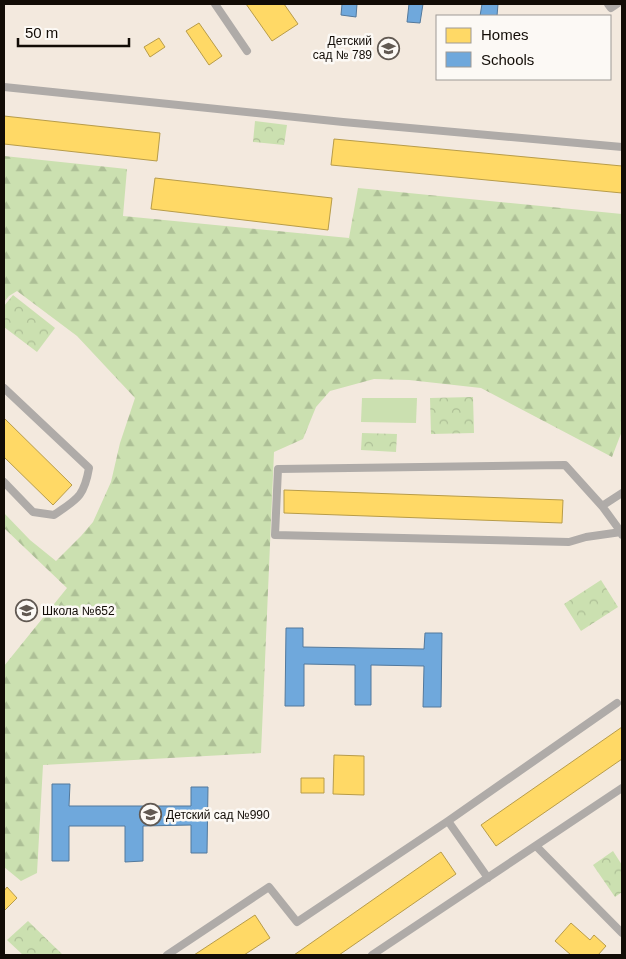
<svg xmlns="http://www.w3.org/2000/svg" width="626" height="959" viewBox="0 0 626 959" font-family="Arial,sans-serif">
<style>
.forest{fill:url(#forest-firs)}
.park{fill:url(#park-crowns)}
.pitch{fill:#cbe0b0}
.homes{fill:#ffd966;stroke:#b89c49}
.schools{fill:#6fa8dc;stroke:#53799c}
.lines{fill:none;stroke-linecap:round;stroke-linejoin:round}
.lane{stroke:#afaba8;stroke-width:8}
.labels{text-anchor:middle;stroke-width:5;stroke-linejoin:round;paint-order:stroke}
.poi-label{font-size:12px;fill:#120c06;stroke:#fcf9f5;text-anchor:start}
</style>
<defs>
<pattern id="forest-firs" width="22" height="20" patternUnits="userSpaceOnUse" patternTransform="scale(1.25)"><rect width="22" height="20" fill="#cbe0b0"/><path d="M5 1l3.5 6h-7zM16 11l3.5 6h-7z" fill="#adbf96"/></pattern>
<pattern id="park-crowns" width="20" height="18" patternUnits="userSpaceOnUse" patternTransform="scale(1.25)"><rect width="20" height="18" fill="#cbe0b0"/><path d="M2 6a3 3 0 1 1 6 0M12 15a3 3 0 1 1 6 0" fill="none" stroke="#adbf96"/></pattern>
</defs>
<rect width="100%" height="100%" fill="#f3e9de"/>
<path class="forest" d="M4,156L127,169L123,216L349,238L358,188L622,214V431L612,457L481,388L409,380L374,379L330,391L316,407L303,439L274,452L261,753L43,765L37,873L21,881L4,867V666L67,588L4,528V513L30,540L56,561L81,536L93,522L111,482L120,443L135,398L77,336L17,291L9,296L4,302Z"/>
<path class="park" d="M255,121L287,125L284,145L253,142Z
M13,295L55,328L37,352L4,327V306Z
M473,397L474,433L431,434L430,398Z
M362,433L397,434L396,452L361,450Z
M601,580L618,607L581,631L564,604Z
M613,851L622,865V892L615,897L593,865Z
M28,921L63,955H23L7,940Z"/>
<path class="pitch" d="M362,398H417L416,423L361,422Z"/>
<path class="homes" d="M246,4H284L298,24L272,41Z
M199,23L222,56L209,65L186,31Z
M159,38L165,47L150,57L144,47Z
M4,116L160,133L157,161L4,144Z
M334,139L622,166V193L331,165Z
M155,178L332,198L328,230L151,209Z
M4,418L72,485L53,505L4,457Z
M284,490L563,500L562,523L284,513Z
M622,727V759L496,846L481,825Z
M334,755L364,756V795L333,794Z
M301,778H324V793H301Z
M441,852L456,874L339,955H294Z
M7,887L17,898L4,911V891Z
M255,915L270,938L244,955H194Z
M571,923L590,940L594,935L606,946L598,955H571L555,941Z"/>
<path class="schools" d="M342,4H357L356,17L341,15Z
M409,4H423L420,23L407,22Z
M482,4H498L497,16H480Z
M286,628H303V647L424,649L425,633H442L441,707H423L424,666L371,665V705H355V665L304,664V706H285Z
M52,784H70L69,806H191V787H208L207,853H191V825L143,826V861L125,862V826H69V861H52Z"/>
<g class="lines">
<path class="lane" d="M215,4L247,51
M608,4L611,8L617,4
M4,87L343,122L622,147
M4,388L89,468C84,497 77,499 54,515L33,512L4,482
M602,506L622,493
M621,532L586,537L569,542L275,535L278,469L565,465L602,506L621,532L622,535
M448,821L488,878
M536,846L622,933
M167,955L269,887L297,922L448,821L617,703
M372,955L622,788"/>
</g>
<defs>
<symbol id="school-ring" viewBox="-11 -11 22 22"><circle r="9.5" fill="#fcf9f5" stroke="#615952" stroke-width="1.5"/><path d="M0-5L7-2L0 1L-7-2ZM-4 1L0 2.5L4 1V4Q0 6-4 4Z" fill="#615952"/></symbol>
</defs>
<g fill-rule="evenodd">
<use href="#school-ring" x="376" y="36" width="25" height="25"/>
<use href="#school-ring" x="14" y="598" width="25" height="25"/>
<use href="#school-ring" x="138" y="802" width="25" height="25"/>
</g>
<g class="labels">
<g class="poi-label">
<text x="372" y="45" text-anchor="end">Детский<tspan x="372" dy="14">сад № 789</tspan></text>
<text x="42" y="615">Школа №652</text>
<text x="166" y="819">Детский сад №990</text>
</g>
</g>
<rect width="626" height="959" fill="none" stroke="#120c06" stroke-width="10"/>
<rect x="436" y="15" width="175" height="65" fill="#fcf9f5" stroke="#9e9a95"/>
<rect x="446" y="28" width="25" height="15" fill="#ffd966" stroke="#9e9a95"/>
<text x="481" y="40" font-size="15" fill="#120c06">Homes</text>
<rect x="446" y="52" width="25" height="15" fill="#6fa8dc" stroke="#9e9a95"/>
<text x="481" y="65" font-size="15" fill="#120c06">Schools</text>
<path d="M18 38v8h111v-8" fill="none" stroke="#120c06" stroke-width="2.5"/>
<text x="25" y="38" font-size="15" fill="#120c06" stroke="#fcf9f5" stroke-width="4" paint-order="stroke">50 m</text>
</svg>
